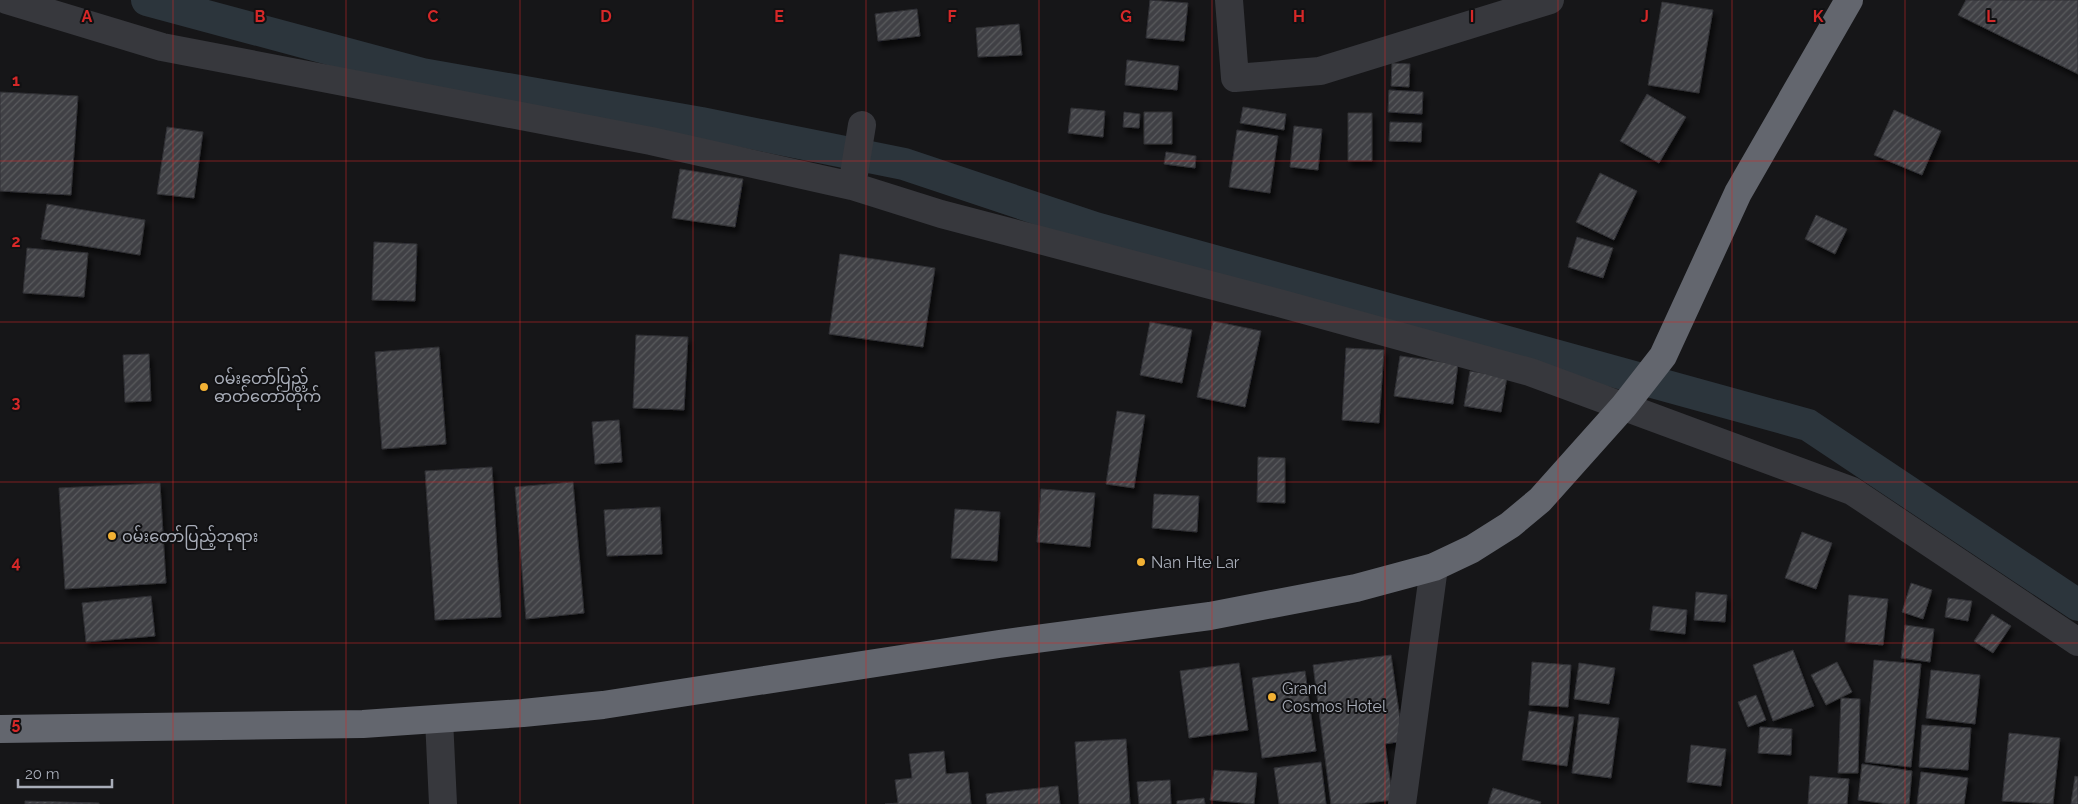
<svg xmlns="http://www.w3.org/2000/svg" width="2078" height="804" viewBox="0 0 2078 804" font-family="Raleway,'Noto Sans Myanmar',sans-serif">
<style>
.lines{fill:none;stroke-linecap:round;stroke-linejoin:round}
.canal{stroke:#2c353c;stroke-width:32}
.building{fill:url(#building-hatch);stroke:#303034;filter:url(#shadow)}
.minor{stroke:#37383d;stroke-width:28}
.highway{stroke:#63666e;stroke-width:28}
.grid{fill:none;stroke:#d62828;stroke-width:1;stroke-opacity:0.55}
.poi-dot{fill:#f2b134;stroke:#111113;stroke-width:2}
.labels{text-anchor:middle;stroke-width:4;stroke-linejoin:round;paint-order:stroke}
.poi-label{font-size:16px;fill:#a8adb8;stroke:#111113;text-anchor:start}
.grid-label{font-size:16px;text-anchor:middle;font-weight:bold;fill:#d62828;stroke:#111113;stroke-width:4;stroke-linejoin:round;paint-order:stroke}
</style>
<defs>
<pattern id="building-hatch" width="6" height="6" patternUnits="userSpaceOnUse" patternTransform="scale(1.25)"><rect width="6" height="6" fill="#404145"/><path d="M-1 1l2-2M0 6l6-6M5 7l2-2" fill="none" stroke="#595a5e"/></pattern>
<filter id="shadow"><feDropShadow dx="3" dy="5.5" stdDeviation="2.5" flood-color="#0009"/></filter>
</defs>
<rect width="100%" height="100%" fill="#161618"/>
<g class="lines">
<path class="canal" d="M147,0L422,74L701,123L904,164L1095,228L1808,425L2078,605"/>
</g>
<path class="building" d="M1150,0L1188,3L1184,41L1146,38Z
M1966,0H2078V74L1958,15Z
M1662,2L1713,10L1699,93L1648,85Z
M917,9L920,36L878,41L875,14Z
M1019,24L1022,55L978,57L976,28Z
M1127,60L1179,66L1177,90L1125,85Z
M1392,63L1410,64L1409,87L1391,86Z
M1389,90L1423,92L1422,114L1388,112Z
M0,92L78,96L71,195L0,191Z
M1647,94L1686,117L1659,163L1620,141Z
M1243,107L1286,114L1284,130L1240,123Z
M1071,108L1105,111L1103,137L1068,133Z
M1894,110L1941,131L1922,175L1874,155Z
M1124,112L1140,114L1139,128L1123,127Z
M1144,112H1172V144H1144Z
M1348,113H1372V161H1348Z
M1390,122L1422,123L1421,142L1389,141Z
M1294,126L1322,129L1318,170L1290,167Z
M167,127L203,132L194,198L157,194Z
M1237,130L1278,136L1270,193L1229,187Z
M1166,152L1196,156L1195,168L1164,164Z
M680,169L743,179L735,227L672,218Z
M1600,173L1637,191L1614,240L1576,222Z
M47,204L145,220L140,255L41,239Z
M1816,215L1847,229L1835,254L1805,239Z
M1577,237L1613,248L1603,278L1568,267Z
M374,242L417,244L415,301L372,300Z
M27,248L88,253L84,297L23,293Z
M840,254L935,268L923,347L829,334Z
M1213,321L1261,331L1245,407L1197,397Z
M1150,322L1192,330L1182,383L1140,375Z
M636,335L688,337L684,410L633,408Z
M439,347L446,444L382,449L375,352Z
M1346,348L1384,350L1379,423L1342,420Z
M149,354L151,401L125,402L123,355Z
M1400,356L1458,364L1453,404L1394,396Z
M1470,371L1507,377L1501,412L1464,406Z
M1117,411L1145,415L1134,488L1106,484Z
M619,420L622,462L595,464L592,422Z
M1258,457L1285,458V503L1257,502Z
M492,467L501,617L435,620L425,471Z
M573,482L584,613L526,619L515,487Z
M160,483L166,583L65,589L59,488Z
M1041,489L1095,493L1090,547L1037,542Z
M1154,494L1199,496L1197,532L1152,528Z
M660,507L662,554L607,556L604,510Z
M955,509L1000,512L997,561L951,558Z
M1802,532L1832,543L1816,589L1785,578Z
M1911,583L1932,590L1923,619L1902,612Z
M1696,592L1727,595L1725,622L1694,620Z
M1849,595L1888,599L1883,645L1845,642Z
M151,596L155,636L86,642L82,603Z
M1948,598L1972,601L1968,621L1945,617Z
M1653,606L1687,610L1685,634L1650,630Z
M1992,614L2011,626L1993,653L1974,641Z
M1905,625L1934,629L1930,662L1901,658Z
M1793,650L1814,706L1773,721L1753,665Z
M1391,655L1403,741L1385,744L1393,800L1357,804H1331L1313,665Z
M1874,660L1921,664L1911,767L1865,762Z
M1532,662L1571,665L1568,707L1529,705Z
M1837,662L1852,692L1826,705L1811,675Z
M1239,663L1248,730L1189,738L1180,671Z
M1579,663L1615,668L1609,704L1574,699Z
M1931,670L1980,675L1975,724L1926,718Z
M1305,671L1316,751L1262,758L1252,678Z
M1756,695L1766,720L1748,727L1738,702Z
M1841,698L1860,699L1858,773H1838Z
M1529,711L1574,717L1567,766L1522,760Z
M1579,714L1619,718L1611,778L1572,773Z
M1922,725L1971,728L1968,770L1919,767Z
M1760,727L1792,729L1791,755L1758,753Z
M2009,733L2060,738L2053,804L2002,801Z
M1126,739L1130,804H1079L1075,742Z
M1691,745L1726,749L1721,786L1687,782Z
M944,751L946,774L968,772L971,804H885L898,803L895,780L912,778L909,754Z
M1321,762L1326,804H1279L1274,768Z
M1862,764L1912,771L1909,804H1889L1858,800Z
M1214,770L1257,773L1254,804L1210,800Z
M1921,772L1968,778L1964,804H1917Z
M1810,776L1849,779L1847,804H1808Z
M2075,776L2078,777V804H2071Z
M1170,780L1171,804H1139L1137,782Z
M1058,786L1060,804H987L986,794Z
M1493,788L1541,802L1540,804H1488Z
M1204,798L1205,804H1177V801Z
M25,801L99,803V804H25Z"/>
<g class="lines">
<path class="minor" d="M7,0L162,47L651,141L852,186L941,214L1279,303L1530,372L1852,491L2078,642
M1229,0L1235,78L1320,71L1550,0
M852,186L862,125
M439,719L443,804
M1402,804L1434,567"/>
<path class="highway" d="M0,729L363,724L523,713L603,705L999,644L1210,616L1356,588L1434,567L1472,549L1510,525L1540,500L1624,406L1663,356L1738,193L1849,0"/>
</g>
<path class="grid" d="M173,0V804M346,0V804M520,0V804M693,0V804M866,0V804M1039,0V804M1212,0V804M1385,0V804M1558,0V804M1732,0V804M1905,0V804M0,161H2078M0,322H2078M0,482H2078M0,643H2078"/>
<g class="poi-dot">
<circle cx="204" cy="387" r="5"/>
<circle cx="112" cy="536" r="5"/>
<circle cx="1141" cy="562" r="5"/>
<circle cx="1272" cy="697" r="5"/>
</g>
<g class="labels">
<g class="poi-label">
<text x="214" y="384">ဝမ်းတော်ပြည့်<tspan x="214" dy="18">ဓာတ်တော်တိုက်</tspan></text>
<text x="122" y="542">ဝမ်းတော်ပြည့်ဘုရား</text>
<text x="1151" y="568">Nan Hte Lar</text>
<text x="1282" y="694">Grand<tspan x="1282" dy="18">Cosmos Hotel</tspan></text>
</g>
</g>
<g class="grid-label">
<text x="87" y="22">A</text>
<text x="260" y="22">B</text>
<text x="433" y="22">C</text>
<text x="606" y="22">D</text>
<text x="779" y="22">E</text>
<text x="952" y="22">F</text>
<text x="1126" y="22">G</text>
<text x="1299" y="22">H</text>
<text x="1472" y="22">I</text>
<text x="1645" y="22">J</text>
<text x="1818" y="22">K</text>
<text x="1991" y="22">L</text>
<text x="16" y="86">1</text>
<text x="16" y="247">2</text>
<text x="16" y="408">3</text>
<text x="16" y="568">4</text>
<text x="16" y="729">5</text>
</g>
<path d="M18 779v8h94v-8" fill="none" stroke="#a8adb8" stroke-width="2.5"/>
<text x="25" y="779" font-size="15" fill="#a8adb8" stroke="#111113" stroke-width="4" paint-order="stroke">20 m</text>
</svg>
